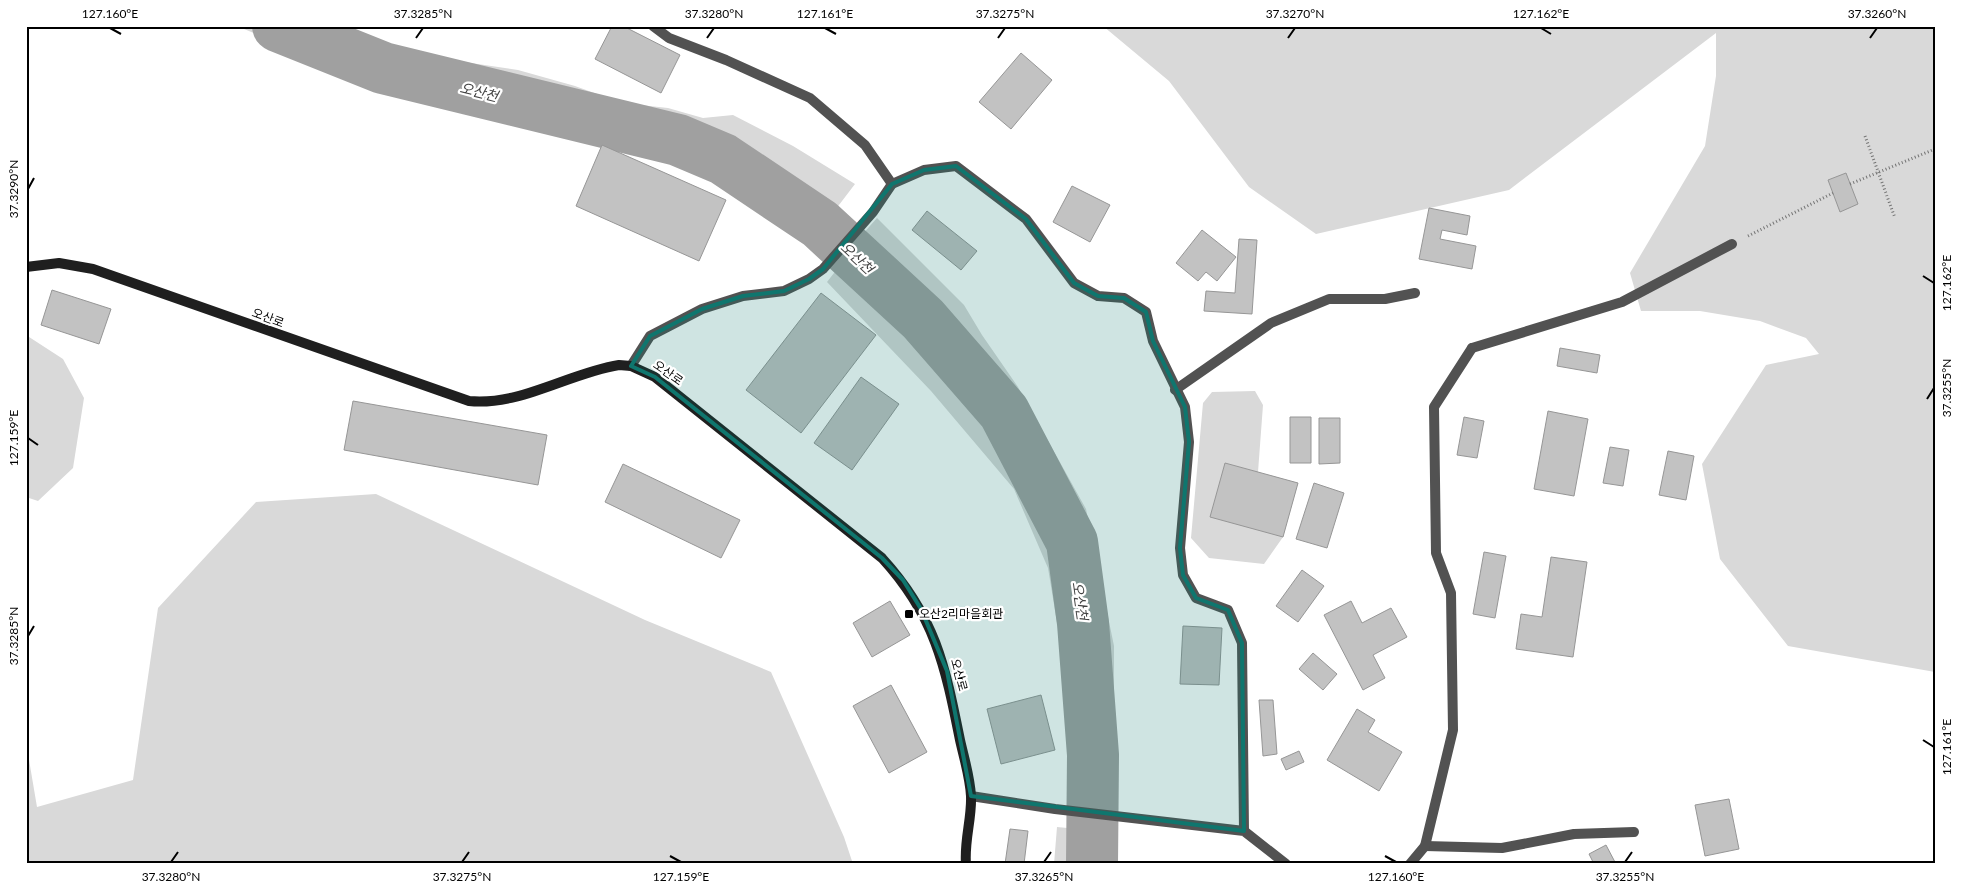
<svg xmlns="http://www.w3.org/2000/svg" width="1961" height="890" viewBox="0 0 1961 890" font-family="Lato,'Noto Sans KR',sans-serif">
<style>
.green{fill:#d9d9d9}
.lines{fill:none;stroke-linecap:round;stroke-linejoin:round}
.river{stroke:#a0a0a0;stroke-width:52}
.building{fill:#c2c2c2;stroke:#969696}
.path{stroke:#747474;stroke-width:3;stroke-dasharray:1 2.5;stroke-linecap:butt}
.lane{stroke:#525252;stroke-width:10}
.street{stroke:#525252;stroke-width:10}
.secondary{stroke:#1f1f1f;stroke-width:10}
.marked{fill:#0f766e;fill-opacity:0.2;stroke:#0f766e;stroke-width:4;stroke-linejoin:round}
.ticks{fill:none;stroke:#000;stroke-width:2}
.poi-dot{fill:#000;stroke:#fff;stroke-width:2}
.labels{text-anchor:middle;stroke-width:4.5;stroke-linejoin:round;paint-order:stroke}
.street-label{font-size:12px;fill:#000;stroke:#fff}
.poi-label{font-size:12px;fill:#000;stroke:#fff;text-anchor:start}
.water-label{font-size:14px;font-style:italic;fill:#414141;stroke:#fff}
.neatline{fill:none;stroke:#000;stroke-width:2}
.ticks-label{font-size:12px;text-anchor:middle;fill:#000}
</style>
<rect width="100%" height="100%" fill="#fff"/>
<path class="green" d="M237,26H272L380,72L679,144L722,164L820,229L813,242C784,217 755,193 721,175C667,147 607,136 548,122C499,111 450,99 401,86C345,71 291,49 237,26Z
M297,26H347L387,44L437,58L518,70L575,86L622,103L668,108L703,118L733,115L793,146L855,184L826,222L775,182L730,157L679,134L620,122L384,62Z
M1103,26H1935V672L1788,646L1720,559L1702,464L1766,365L1819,354L1806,338L1760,321L1700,311H1641L1630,273L1705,146L1716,76V33L1509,190L1316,234L1249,187L1169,81Z
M877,218L964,305L982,335L1018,387L1086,509L1114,646V801H1097V760L1076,542L1006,411L926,316L853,245Z
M848,255L921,323L1000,414L1069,543L1088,800L1071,797V708L1048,568L1014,489L931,391L827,282Z
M26,335L63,359L84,398L73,468L38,501L26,497Z
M1255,391L1263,405L1258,472L1298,483L1283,537L1264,564L1209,558L1191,538L1203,403L1212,392Z
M376,494L645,620L771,672L844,837L853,864H26V742L37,807L133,780L158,608L256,502Z
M1057,827L1088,830L1087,864H1054Z
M1094,832H1105L1108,864H1094Z"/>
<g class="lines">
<path class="river" d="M278,26L383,68L678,140L723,159L820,224L923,319L1004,412L1072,542L1083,623L1093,755L1092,864"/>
</g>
<path class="building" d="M612,26H623L680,55L661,93L595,59Z
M1021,53L1052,80L1011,129L979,102Z
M602,145L726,200L699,261L576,206Z
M1846,173L1858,204L1840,212L1828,180Z
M1072,186L1110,205L1090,242L1053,222Z
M1429,208L1470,216L1467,235L1442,230L1440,239L1476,246L1472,269L1419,259Z
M927,211L977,251L961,270L912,230Z
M1202,230L1236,257L1217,281L1206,272L1198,281L1176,263Z
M1239,239L1257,240L1252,314L1204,311L1206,291L1235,293Z
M52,290L111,309L99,344L41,325Z
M821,293L876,335L801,433L746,390Z
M1560,348L1600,355L1597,373L1557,366Z
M861,377L899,404L852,470L814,443Z
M353,401L547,435L538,485L344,450Z
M1548,411L1588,419L1574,496L1534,489Z
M1290,417H1311V463H1290Z
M1464,417L1484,421L1477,458L1457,455Z
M1319,418H1340V463L1319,464Z
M1610,447L1629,450L1623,486L1603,483Z
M1668,451L1694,456L1686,500L1659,495Z
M1225,463L1298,483L1283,537L1210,517Z
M623,464L740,520L721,558L605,502Z
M1314,483L1344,493L1327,548L1296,539Z
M1484,552L1506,556L1495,618L1473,614Z
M1551,557L1587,562L1573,657L1516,649L1521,614L1542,617Z
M1302,570L1324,586L1298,622L1276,606Z
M890,601L910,635L872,657L853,623Z
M1351,601L1362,623L1391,608L1407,637L1373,655L1385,678L1363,690L1324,615Z
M1183,626L1222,628L1219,685L1180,684Z
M1313,653L1337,674L1323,690L1299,669Z
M891,685L927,752L889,773L853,706Z
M1041,695L1055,750L1001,764L987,709Z
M1259,700H1273L1277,754L1263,756Z
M1357,709L1375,720L1368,732L1402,752L1379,791L1327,760Z
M1299,751L1304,762L1286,770L1281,759Z
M1729,799L1739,849L1705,856L1695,805Z
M1010,829L1028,831L1024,864H1005Z
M1606,845L1616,864H1594L1589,854Z"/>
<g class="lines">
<path class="path" d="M1865,136L1895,218
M1850,184L1935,149
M1748,236L1833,193"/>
<path class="lane" d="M653,26L669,38L726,60L810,98L865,145L892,184
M1472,348L1622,302L1732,244
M1175,390L1271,323L1329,299H1385L1415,293
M1425,846L1502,848L1574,834L1634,832"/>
<path class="street" d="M631,366L650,336L702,309L743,296L784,291L809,279L823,269L873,212L892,184L924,170L956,166L1026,219L1074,283L1098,296L1124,298L1146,312L1153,341L1185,407L1189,442L1180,548L1183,575L1196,598L1228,610L1242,643L1244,831
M971,796L1055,809L1244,831L1286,864
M1410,864L1425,846L1453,730L1451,593L1436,553L1434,407L1472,348"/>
<path class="secondary" d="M26,267L59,263L93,269L469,401C521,406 569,373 619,365L631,366L655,377L882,558C935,616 945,665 960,740C964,758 970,777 971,796C972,818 964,841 966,864"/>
</g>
<path class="marked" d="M956,166L1026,219L1074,283L1098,296L1124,298L1146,312L1153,341L1185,407L1189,442L1180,548L1183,575L1196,598L1228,610L1242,643L1244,831L971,796L947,671L921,609L903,580L882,558L655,377L631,366L650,336L702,309L743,296L784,291L809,279L823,269L892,184L924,170Z"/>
<path class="ticks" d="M110,28L121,34M825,28L836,34M1541,28L1551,34M416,38L423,28M707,38L714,28M998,38L1005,28M1288,38L1295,28M1870,38L1877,28M28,189L34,178M1923,276L1934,283M1927,399L1934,388M28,438L38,445M28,636L34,626M1923,740L1934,747M670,856L681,862M1385,856L1396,862M171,862L178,852M462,862L469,852M1044,862L1051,852M1625,862L1632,852"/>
<rect class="poi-dot" x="904" y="609" width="10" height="10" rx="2.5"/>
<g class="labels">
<g class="street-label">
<text transform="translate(268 318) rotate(20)" y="4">오산로</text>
<text transform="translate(668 373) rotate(35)" y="4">오산로</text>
<text transform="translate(959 675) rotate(75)" y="4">오산로</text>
</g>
<g class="poi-label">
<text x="919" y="618">오산2리마을회관</text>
</g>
<g class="water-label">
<text transform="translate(479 92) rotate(14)" y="5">오산천</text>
<text transform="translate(857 258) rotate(43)" y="5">오산천</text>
<text transform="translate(1080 601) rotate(82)" y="5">오산천</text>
</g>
</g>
<rect width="1961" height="890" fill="none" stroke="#ffffff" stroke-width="55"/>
<rect x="28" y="28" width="1906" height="834" class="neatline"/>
<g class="ticks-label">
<text x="110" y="18">127.160°E</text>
<text x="423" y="18">37.3285°N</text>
<text x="714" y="18">37.3280°N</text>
<text x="825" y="18">127.161°E</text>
<text x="1005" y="18">37.3275°N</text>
<text x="1295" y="18">37.3270°N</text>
<text x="1541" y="18">127.162°E</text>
<text x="1877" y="18">37.3260°N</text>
<text transform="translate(14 189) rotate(-90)" y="4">37.3290°N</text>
<text transform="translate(1947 283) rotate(-90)" y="4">127.162°E</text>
<text transform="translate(1947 388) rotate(-90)" y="4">37.3255°N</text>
<text transform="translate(14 438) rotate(-90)" y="4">127.159°E</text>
<text transform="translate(14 636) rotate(-90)" y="4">37.3285°N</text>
<text transform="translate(1947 747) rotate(-90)" y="4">127.161°E</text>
<text x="171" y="881">37.3280°N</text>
<text x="462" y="881">37.3275°N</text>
<text x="681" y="881">127.159°E</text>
<text x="1044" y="881">37.3265°N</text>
<text x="1396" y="881">127.160°E</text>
<text x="1625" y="881">37.3255°N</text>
</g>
</svg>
